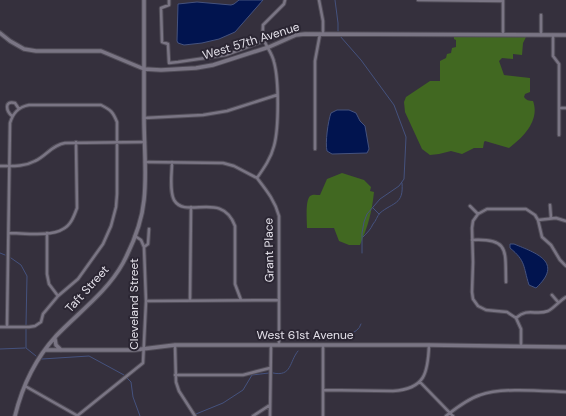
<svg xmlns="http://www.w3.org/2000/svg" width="566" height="416" viewBox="0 0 566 416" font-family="'DM Sans',sans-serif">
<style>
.green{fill:#416821}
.water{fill:#01144f;stroke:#45527e}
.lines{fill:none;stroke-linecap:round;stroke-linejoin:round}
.stream{stroke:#45527e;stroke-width:1}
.street-casing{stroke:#504c57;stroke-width:4.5}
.secondary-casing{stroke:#504c57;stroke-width:5.5}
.street{stroke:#7a7584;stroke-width:2.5}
.secondary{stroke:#7a7584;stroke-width:3.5}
.labels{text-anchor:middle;stroke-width:4;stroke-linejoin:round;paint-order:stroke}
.street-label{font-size:12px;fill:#e4e1ea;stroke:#2b2633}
</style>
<rect width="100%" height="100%" fill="#35303d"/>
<path class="green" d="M454,36L526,37L523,43L522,55L513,54V59L502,58L499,61L504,75L530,78V92L525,94L524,97C526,100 529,101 533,101C540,120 524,137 509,148L485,141L484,142L483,148H474L462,154L451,151L439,154L430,155L422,149L405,112L404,102L406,97L430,81H440V61L446,58L447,54L451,53L452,48L456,47V40L454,39Z
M342,173L364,180L371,187L370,191L374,192C372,212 368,226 360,245H349L339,241L334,228H307C307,221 305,201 310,196C313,194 316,195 320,195L327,179Z"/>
<path class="water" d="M239,0H263L235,32L219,39L202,43L184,45L178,43L177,41L178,4L197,2L231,5L234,4Z
M337,110H349L356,113L360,121L365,126L369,149L367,153L332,154L327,151C325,143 328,121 331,113Z
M510,244H514C536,253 564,262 536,288L529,285C523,266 526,261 510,248Z"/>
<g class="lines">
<path class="stream" d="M335,0L338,23V31
M340,36L361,60L394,105L406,137L404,179L399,186L380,199L367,214L364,222L362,233V253
M373,208L379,214
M363,237C367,233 371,229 373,224C376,221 377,216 380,213C393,202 404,205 402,183
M0,253L5,255
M11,258L21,265L27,276L26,325
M26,329V348L36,356
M329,340V338L332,337C342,336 358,335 361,324
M0,349L25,348
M42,359L89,356L124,375
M273,373C292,377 289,362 298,351
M127,378L131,382L133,397L140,416
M196,414L223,403L243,390L252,375L269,373
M192,416H193"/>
<defs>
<path id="street" d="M169,0V5L161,8L162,42L168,44L169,63L178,62L226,55L296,29
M319,0L323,21V33
M418,0L503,1
M503,0V34
M541,35V15
M553,35V56L559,64V135
M559,108H566
M12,116C6,111 4,100 15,103L19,109
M144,118L203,115L227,111L277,95
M315,149V61L320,34
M145,162L223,163L234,166L257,178
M172,162C172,173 169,190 174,200C186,220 222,190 235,226V284L241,300
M0,166C12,166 24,167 35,161C46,156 52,145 65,143L145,142
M550,205L551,218
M470,206L478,214
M538,220L542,237L551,245L560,260L566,266
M9,233C23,233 51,237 63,229C71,225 74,216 77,208L76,142
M47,233V274L49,284L58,296
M472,240C510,238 505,251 506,282
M144,247L148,244L149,229
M552,295L558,302
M190,300L191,207
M146,301L279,300
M516,318C528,307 536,316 548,311C554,308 559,301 566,297
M0,327H29L35,326L41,322L43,314L58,296L78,279L103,244L111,226L116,207L117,194V122C113,112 111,110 101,105H29C18,107 13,113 10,123L7,327
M175,345L176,382L179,391L195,416
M279,345V216C275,201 267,191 257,178C264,168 271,158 274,146C279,128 279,80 274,62C272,53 267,48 264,40C262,36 263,30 263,25L284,4L285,0
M323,345V416
M521,346V329L516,318L507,312L486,310L478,306L473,299L472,292L473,262L472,228L473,221L478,214L487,209H526L535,215L538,220L556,218L566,221
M175,375H243L270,368
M420,382L453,416
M25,386L78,416
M323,390L393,391C425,389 428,373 429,345
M77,416L143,363L146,301L144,247L141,240L135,236
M253,416L270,405
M270,416L271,345
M446,416C456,408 468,399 480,395C502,387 542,391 566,392"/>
<path id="secondary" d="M0,33L10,41L24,49L36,51H101L144,69L161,70L196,68L213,65L269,47L296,35L305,34L566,35
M55,339L56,345L61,350
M45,350H134L175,345H429L566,347
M15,416C22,387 36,358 56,336C79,312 107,292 123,263C133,244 142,221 144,200C147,173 144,145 144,118C144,79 144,39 144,0"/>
</defs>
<use href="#street" class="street-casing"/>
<use href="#secondary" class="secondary-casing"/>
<use href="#street" class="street"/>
<use href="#secondary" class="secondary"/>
</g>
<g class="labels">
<g class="street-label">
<text transform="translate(251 41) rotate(-17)" y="4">West 57th Avenue</text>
<text transform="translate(269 250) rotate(-91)" y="4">Grant Place</text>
<text transform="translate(87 289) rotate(-48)" y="4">Taft Street</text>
<text transform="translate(134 304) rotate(-90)" y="4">Cleveland Street</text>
<text x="305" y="339">West 61st Avenue</text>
</g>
</g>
</svg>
